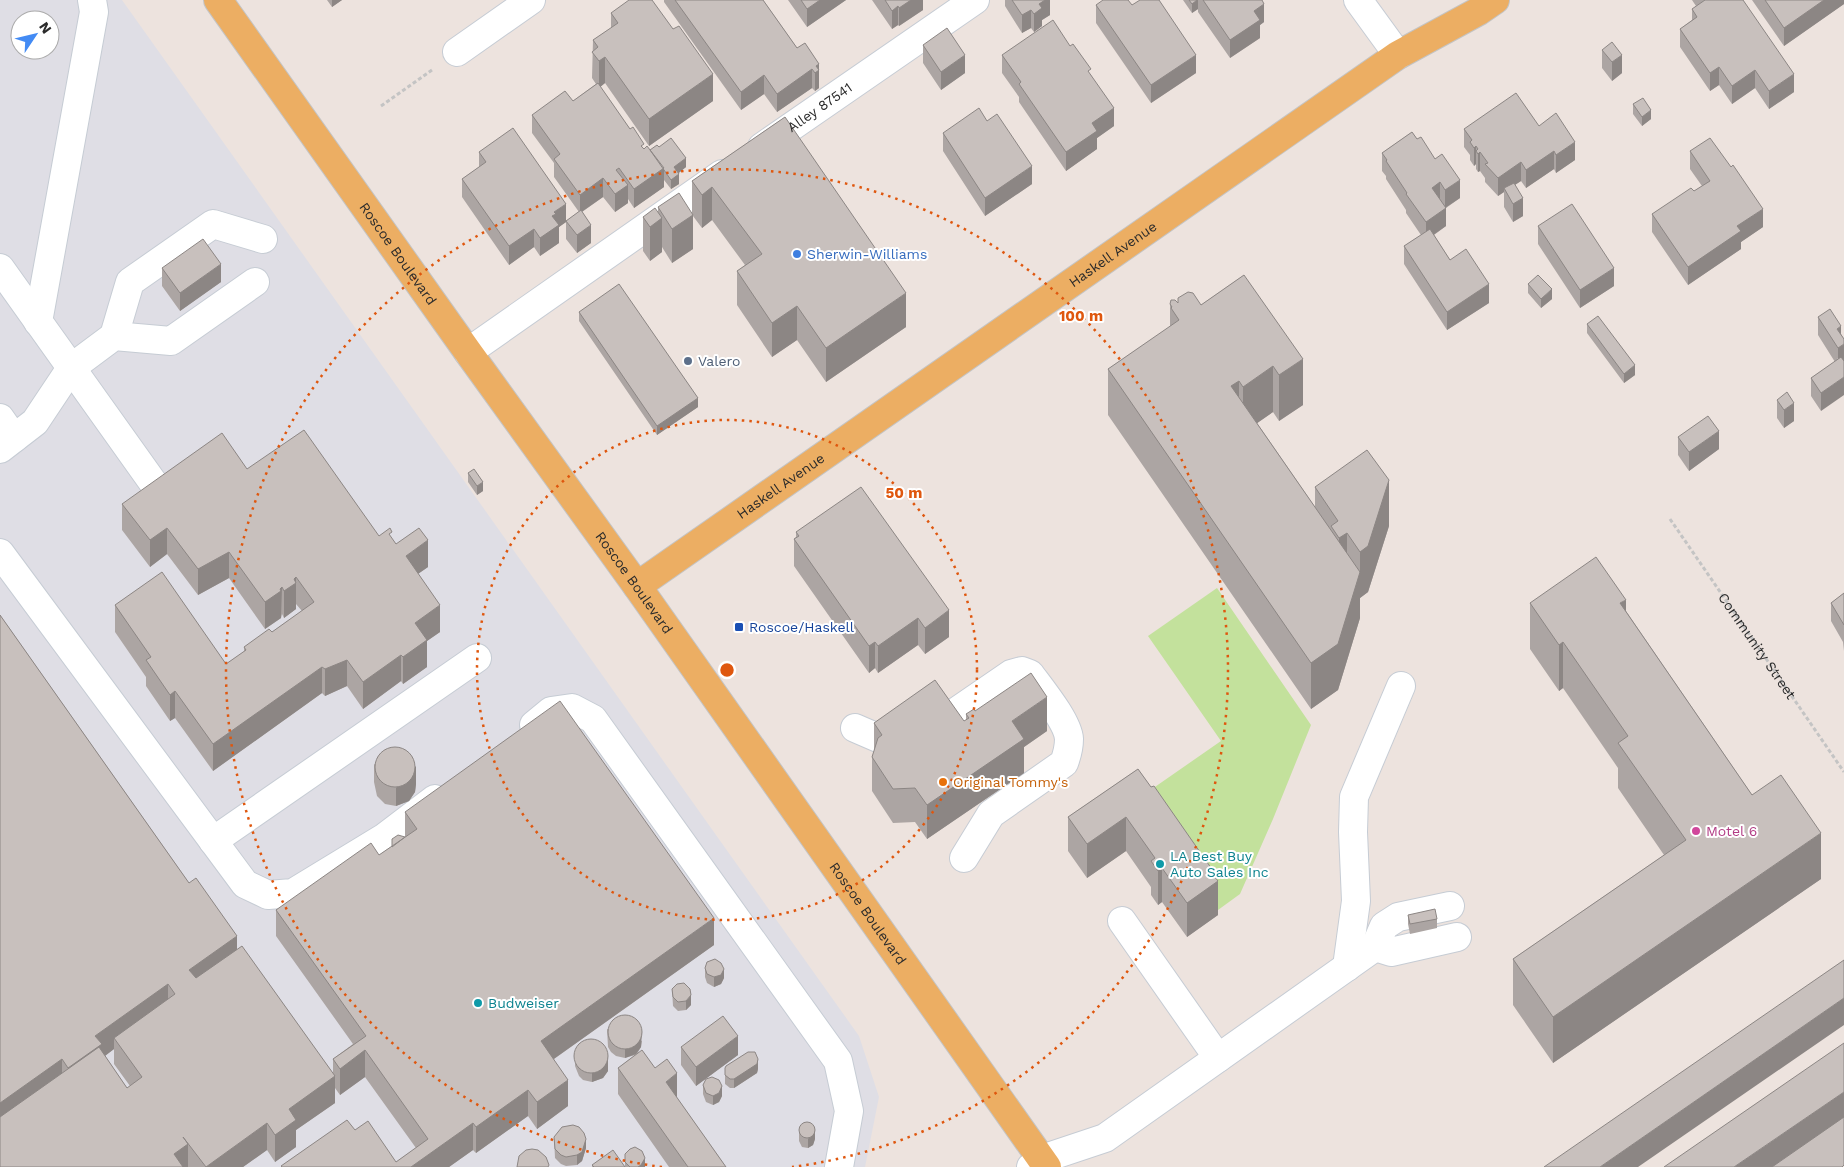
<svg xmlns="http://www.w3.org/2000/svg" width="1844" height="1167" viewBox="0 0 1844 1167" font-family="'Work Sans',sans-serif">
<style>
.industrial{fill:#dfdee5;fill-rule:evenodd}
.green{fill:#c3e19c}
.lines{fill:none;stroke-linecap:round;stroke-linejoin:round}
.minor-casing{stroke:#c6ccd4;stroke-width:30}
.major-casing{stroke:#c4c4c4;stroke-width:30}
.path{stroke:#c4c4c4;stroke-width:3;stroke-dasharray:4 2.5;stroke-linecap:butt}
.minor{stroke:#fff;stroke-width:28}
.major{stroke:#ecae63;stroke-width:28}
.wall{fill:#aca5a3;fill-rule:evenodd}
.shaded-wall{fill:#8c8684}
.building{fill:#c8c0bd;stroke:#8c8684}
.ring{fill:none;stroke:#df570e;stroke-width:2.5;stroke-dasharray:2.5 5}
.shop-dot{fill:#3f7fe0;stroke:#fff;stroke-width:2}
.service-dot{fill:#5c6f8a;stroke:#fff;stroke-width:2}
.transit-dot{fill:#1a4fb4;stroke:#fff;stroke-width:2}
.food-dot{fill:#e8710a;stroke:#fff;stroke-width:2}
.hotel-dot{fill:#d1479c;stroke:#fff;stroke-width:2}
.culture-dot{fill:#0f9aa8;stroke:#fff;stroke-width:2}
.labels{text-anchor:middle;stroke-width:4;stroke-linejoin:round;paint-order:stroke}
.street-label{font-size:14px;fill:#2b2b2b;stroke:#fff}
.shop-label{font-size:14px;fill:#366cbe;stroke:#fff;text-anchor:start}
.service-label{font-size:14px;fill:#4e5e75;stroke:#fff;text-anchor:start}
.transit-label{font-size:14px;fill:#164399;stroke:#fff;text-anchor:start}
.food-label{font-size:14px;fill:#c56008;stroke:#fff;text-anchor:start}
.hotel-label{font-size:14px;fill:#b23c85;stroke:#fff;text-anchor:start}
.culture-label{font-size:14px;fill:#0d838f;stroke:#fff;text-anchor:start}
.centre{fill:#df570e;stroke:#fff;stroke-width:2.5}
.ring-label{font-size:15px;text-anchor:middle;font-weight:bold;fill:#df570e;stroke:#fff;stroke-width:4;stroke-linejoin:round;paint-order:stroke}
</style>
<rect width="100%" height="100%" fill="#ede3de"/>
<path class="industrial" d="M0,0H122L859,1036L879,1097L865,1167H0ZM20,20H50V50H20Z"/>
<path class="green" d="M1217,588L1311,725L1273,819L1240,894L1218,910L1139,798L1221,741L1148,636Z"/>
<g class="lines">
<defs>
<g id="minor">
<path d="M1358,0L1398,55"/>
<path d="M457,52L531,0"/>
<path id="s2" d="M762,147L975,0"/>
<path d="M0,268L154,484"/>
<path d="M38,322L94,12L92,0"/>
<path d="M114,336L130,282L213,224L263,239"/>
<path d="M468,352L722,174"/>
<path d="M0,418L14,438"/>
<path d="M0,449L35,422L71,368L114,336L171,341L255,282"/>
<path d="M0,553L245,884L268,895L293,893L385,837L435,799"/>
<path d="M941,722L1011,674L1022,671L1030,674C1041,689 1068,722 1069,739C1069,748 1067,755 1064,763L991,814L964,858"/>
<path d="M534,725L551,711L572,708L593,719L838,1061L849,1111L839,1167"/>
<path d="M855,728L892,744"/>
<path d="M213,841L477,658"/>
<path d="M1122,921L1218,1058"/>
<path d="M1375,947L1391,952L1457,937"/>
<path d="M1347,967L1356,901L1353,832L1354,797L1401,686"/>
<path d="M1031,1167L1042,1159L1105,1138L1375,947L1384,926L1398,917L1450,906"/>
</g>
<g id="major">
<path id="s3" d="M218,0L468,352L637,586L1047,1167"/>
<path id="s4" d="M637,586L1398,55L1479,11L1495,0"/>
</g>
</defs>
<use href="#minor" class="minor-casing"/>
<use href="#major" class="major-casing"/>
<g class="path">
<path d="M381,106L432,70"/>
<path id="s1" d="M1670,519L1844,772"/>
</g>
<use href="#minor" class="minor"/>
<use href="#major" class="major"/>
</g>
<path class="wall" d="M327,0H342L332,7Z
M664,0H763L797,48L819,64V88L815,91L812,88L777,112L764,94L741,110L664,2Z
M788,0H846L807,27Z
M872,0H923V10L899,26L898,25L892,29Z
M1005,0H1050V15L1042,20V26L1034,32L1031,28L1022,33L1005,6Z
M1183,0H1262L1264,22L1260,25V38L1230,58L1198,12V9L1192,13Z
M1692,0H1743L1794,92L1769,109L1755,88L1732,104L1719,85L1710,91L1680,47V29L1692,20V9L1696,6Z
M1752,0H1844V4L1784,46Z
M1096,5H1132L1196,73L1151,103L1096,23Z
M611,13L713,101L649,146L605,83L600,87L644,149L650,150L659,147L686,167L678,173L679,184L671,189L664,180V187L634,208L628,199V203L615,212L603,197L582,212L591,243L577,253L566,239V221L579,212L554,177V163L532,133V115L573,101L596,84L592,78L593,40L611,28Z
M923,45L965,73L941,90L923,63Z
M1602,50L1622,73L1612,81L1602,68Z
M1002,55L1091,75L1114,126L1097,138V149L1066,171L1019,102V97L1002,73Z
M1633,104L1651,119L1642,126L1633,114Z
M785,117L906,327L826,382L797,340L772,357L737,305V271L745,265L712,220L702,228L693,216V249L672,263L662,247V252L650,261L643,251V217L658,212V207L692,214V181Z
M987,121L1032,184L985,216L943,151V133Z
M1539,126L1575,160L1556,173L1554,169L1526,188L1521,181L1515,185L1523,216L1513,222L1504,207V192L1498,196L1485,182V178L1480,171L1478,172L1476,169V164L1474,166L1470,160V155L1464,147V129Z
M1412,132L1460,198L1446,208V226L1434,235L1450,260L1489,303L1447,330L1404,264V246L1421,235L1406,213V210L1386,179V176L1382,171V153Z
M1690,151L1763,227L1741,242V249L1688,285L1652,232V214L1694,191L1702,186L1690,169Z
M479,152L566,222L559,227V243L540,256L534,247L509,265L462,197V179L479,167Z
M1538,226L1614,286L1580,308L1538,244Z
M162,268L221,282L180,311L162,286Z
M1244,275L1303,405L1279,421L1273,412L1257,423L1315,507V487L1389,526L1368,592L1360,598V597V618L1338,690L1311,709L1108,415V369L1170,327V304L1178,303L1201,305Z
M1528,284L1552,299L1541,308L1528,293Z
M579,312L698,407L657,435L579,321Z
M1818,317L1841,334L1844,339L1821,411L1811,396V378L1835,362L1818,335Z
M1587,324L1635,375L1624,383L1587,333Z
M1777,400L1794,421L1784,428L1777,418Z
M1678,437L1719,449L1689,471L1678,455Z
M247,469L379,536L392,539L396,544L428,567L418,574L440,632L427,641V667L403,684L401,681L363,709L347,686L325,696L322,693L213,771L175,718L170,721L146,686V677L115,632V605L226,664L244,652V647L272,632L302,611L296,604V609L284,618L282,614L281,618L265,629L229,578L198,595L167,554L150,567L122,530V504Z
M468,473L483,491L477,495L468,482Z
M796,532L949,637L925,654L918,645L878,673L875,668L869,673L794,566V539L796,537Z
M1844,593V651L1843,642L1831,621V603Z
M1530,603L1626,611L1752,795L1821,879L1553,1063L1513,1005V959L1664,855L1618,788V768L1563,688L1559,691L1530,649Z
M0,615L189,883L237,949L333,1073V1059L353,1044L276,936V910L379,855L405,837V812L714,945L554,1059L568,1106L537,1129L528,1116L476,1153L473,1150L449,1167H281L355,1130L396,1162L416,1148L365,1077L340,1095L335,1088V1103L296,1130V1147L275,1162L267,1150L243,1167H0ZM114,1049V1064L130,1086L127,1088L105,1056Z
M975,711L1047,731L1024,747V773L927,839L915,822L893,823L872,791V757L874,752V723L964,721L966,720V714Z
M374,764L416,784L415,792L409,801L396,806L385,804L377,796L374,782Z
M1138,769L1216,879L1218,915L1187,937L1162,902L1158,905L1151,895V887L1126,851L1087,878L1068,851V817Z
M1408,915L1437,919V928L1410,934L1408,924Z
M705,968L724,978L721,984L714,987L707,983L705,977Z
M672,989L691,1005L686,1010L678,1011L673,1006Z
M607,1029L642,1041L641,1047L637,1054L677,1098L726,1167H669L618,1094V1068L635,1055L625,1058L616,1056L611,1052L608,1047Z
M681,1047L738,1055L696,1086L681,1065Z
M575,1056L608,1064V1071L603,1078L592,1082L583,1080L579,1076L575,1066Z
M725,1068L758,1069L757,1073L734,1088H730L725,1084Z
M703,1085L722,1096L719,1102L713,1105L706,1102L703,1094Z
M799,1132L815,1139L813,1145L808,1148L802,1147L799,1141Z
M554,1137L586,1148L582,1161L577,1165L566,1166L561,1164L555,1158Z
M625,1154L645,1167H592V1165L625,1167Z"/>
<path class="shaded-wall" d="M332,0H342L332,7Z
M820,0H846L807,27V9Z
M911,0H923V10L899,26V8Z
M1045,0H1050V15L1042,20V26L1034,32V14L1039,4Z
M1197,0H1198V9L1192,13V4Z
M1824,0H1844V4L1784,46V28Z
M1264,4V22L1260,25V38L1230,58V40L1254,11Z
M898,6V25L892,29V11Z
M1031,10V28L1022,33V15Z
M965,55V73L941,90V72Z
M1196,55V73L1151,103V85Z
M1622,55V73L1612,81V62Z
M605,57V83L599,88V61Z
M819,64V88L815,91V73L816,66Z
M1719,67V85L1710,91V73Z
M812,69V88L777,112V94Z
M1755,70V88L1732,104V86Z
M713,74V101L649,146V119Z
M1794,74V92L1769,109V91Z
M764,75V94L741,110V92Z
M1114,108V126L1097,138V149L1066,171V152L1092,123Z
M1651,110V119L1642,126V117Z
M1575,142V160L1556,173V155Z
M1476,146V164L1474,166V148Z
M1554,151V169L1526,188V170Z
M1480,152V171L1478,172V154Z
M686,158V167L674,177V167Z
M1521,162V181L1505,191L1504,188V192L1498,196V178Z
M1032,166V184L985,216V198Z
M664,168V187L634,208V189Z
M679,174V184L671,189V180Z
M603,178V197L580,213V195Z
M1460,180V198L1445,208V190Z
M1440,182V200L1432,188Z
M628,185V203L615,212V194Z
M712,187V220L702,228V195Z
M1523,198V216L1513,222V204Z
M566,204V222L559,227V243L540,256V238L554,212Z
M1446,208V226L1426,240V222Z
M1763,209V227L1741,242V249L1688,285V267L1737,226Z
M693,215V249L672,263V229Z
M662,218V252L650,261V227Z
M591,225V243L577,253V235Z
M534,229V247L509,265V246Z
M221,264V282L180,311V293Z
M1614,268V286L1580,308V290Z
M1489,284V303L1447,330V312Z
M1552,289V299L1541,308V299Z
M906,293V327L826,382V348Z
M797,306V340L772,357V323Z
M1841,326V344L1837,329Z
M1844,344V362L1838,366V348Z
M1303,359V405L1279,421V375Z
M1635,365V375L1624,383V374Z
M1273,366V412L1243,433V387Z
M1844,377V395L1821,411V393Z
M1239,381V427L1231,386Z
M698,398V407L657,435V426Z
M1794,403V421L1784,428V410Z
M1719,431V449L1689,471V452Z
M1389,480V526L1368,592L1360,598V552Z
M483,482V491L477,495V486Z
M167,528V554L150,567V540Z
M1347,533V579L1339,584V538Z
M428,540V567L406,582V556Z
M229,552V578L198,595V569Z
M1360,572V618L1338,690L1311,709V663Z
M296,577V609L284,618V591L294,579Z
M282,587L281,618L265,629V602Z
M1626,600V646L1620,603Z
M440,605V632L427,641V667L403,684V657L415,623Z
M949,610V637L925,654V628Z
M918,618V645L878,673V646Z
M875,642V668L869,673V646Z
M1563,642V688L1559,691V645Z
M401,655V681L363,709V682Z
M347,660V686L325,696V669Z
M322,667V693L213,771V744Z
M175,691V718L170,721V695Z
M1047,697V731L1024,747V773L927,839V805L1012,721Z
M416,766V784L415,792L409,801L396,806V788Z
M1126,817V851L1087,878V844Z
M1821,833V879L1553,1063V1017Z
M1162,868V902L1158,905V871Z
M1216,875V882L1218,881V915L1187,937V903Z
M714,918V945L541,1068V1041Z
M237,936V963L189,996V970Z
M724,969V978L721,984L714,987V977Z
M168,984V1010L114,1038V1049L102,1058L68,1094V1068L95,1036Z
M691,995V1005L686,1010V1001Z
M1844,998V1025L1638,1167H1600Z
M642,1031L641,1047L636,1054L625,1058V1049Z
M738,1036V1055L696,1086V1067Z
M365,1050V1077L340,1095V1069Z
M608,1055V1071L603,1078L592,1082V1073Z
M62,1059V1086L0,1130V1103Z
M758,1059V1069L757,1073L734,1088V1079Z
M677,1073V1100L666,1082Z
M335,1076V1103L296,1130V1147L275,1162V1135L289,1109Z
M568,1080V1106L537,1129V1102Z
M722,1086V1096L719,1102L713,1105V1096Z
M528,1090V1116L476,1153V1127Z
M1844,1092V1118L1773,1167H1734Z
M267,1123V1150L243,1167H206Z
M473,1123V1150L449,1167H411Z
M815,1129V1139L813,1145L808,1148V1139Z
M586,1139V1148L582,1161L577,1165V1155Z
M188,1144V1167H174V1154Z
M645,1158V1167H638Z"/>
<path class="building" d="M629,0H652L673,29L679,26L713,74L649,119L605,57L599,61L592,52L598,47L593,40L618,23L611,13Z
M675,0H763L797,48L805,43L819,64L816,66L819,70L815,73L812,69L777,94L764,75L741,92Z
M801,0H820L807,9Z
M885,0H911L899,8L898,6L892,11Z
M1012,0H1045L1039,4L1042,8L1034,14L1031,10L1022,15Z
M1103,0H1128L1132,5L1140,0H1159L1196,55L1151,85L1096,5Z
M1189,0H1197L1192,4Z
M1203,0H1262L1264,4L1254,11L1260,20L1230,40Z
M1705,0H1743L1794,74L1769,91L1755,70L1732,86L1719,67L1710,73L1680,29L1697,17L1692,9Z
M1765,0H1824L1784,28Z
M1053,20L1070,46L1073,44L1091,69L1088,71L1114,108L1092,123L1097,131L1066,152L1019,84L1021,82L1002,55Z
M947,28L965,55L941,72L923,45Z
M1612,42L1622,55L1612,62L1602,50Z
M598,83L630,129L633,127L644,144L641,146L644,149L647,146L664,168L634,189L619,168L616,170L628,185L615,194L603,178L580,195L554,159L560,154L532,115L565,91L573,101Z
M1516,93L1539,126L1556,113L1575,142L1556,155L1554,151L1526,170L1521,162L1498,178L1485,164L1488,163L1480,152L1478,154L1476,151L1478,149L1476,146L1474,148L1470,142L1472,140L1464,129Z
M1643,98L1651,110L1642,117L1633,104Z
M979,108L987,121L997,114L1032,166L985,198L943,133Z
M785,117L906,293L826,348L797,306L772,323L737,271L762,254L712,187L702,195L692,181Z
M513,128L566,204L554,212L556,214L552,216L559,225L540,238L534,229L509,246L462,179L486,162L479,152Z
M1412,132L1417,139L1421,137L1435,159L1442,154L1460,180L1445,190L1440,182L1432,188L1446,208L1426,222L1406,194L1407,193L1386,161L1387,160L1382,153Z
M671,138L686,158L674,167L679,174L671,180L650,150L657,145L659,147Z
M1710,138L1731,167L1733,165L1763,209L1737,226L1741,231L1688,267L1652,214L1691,188L1694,191L1710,181L1690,151Z
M1514,183L1523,198L1513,204L1504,188Z
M679,193L693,215L672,229L658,207Z
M1572,204L1614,268L1580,290L1538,226Z
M655,208L662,218L650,227L643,217Z
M581,210L591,225L577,235L566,221Z
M1430,229L1450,260L1466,249L1489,284L1447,312L1404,246Z
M203,239L221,264L180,293L162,268Z
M1244,275L1303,359L1279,375L1273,366L1243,387L1239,381L1231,386L1360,572L1338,644L1311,663L1108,369L1179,320L1171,308L1172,307L1170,304L1171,300H1175L1178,303V298L1188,292L1193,293L1201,305Z
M1538,275L1552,289L1541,299L1528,284Z
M619,284L698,398L657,426L579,312Z
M1830,309L1841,326L1837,329L1844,339V344L1838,348L1818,317Z
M1598,316L1635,365L1624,374L1587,324Z
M1841,357L1844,361V377L1821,393L1811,378Z
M1787,392L1794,403L1784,410L1777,400Z
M1708,416L1719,431L1689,452L1678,437Z
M304,430L379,536L390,528L392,532L389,534L396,544L419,528L428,540L406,556L440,605L415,623L427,640L403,657L401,655L363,682L347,660L325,669L322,667L213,744L175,691L170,695L146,660L151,657L115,605L162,572L226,664L246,650L244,647L269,629L272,632L314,602L296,577L294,579L296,583L284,591L282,587L280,589L281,591L265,602L229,552L198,569L167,528L150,540L122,504L222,433L247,469Z
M1367,450L1389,480L1368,546L1360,552L1347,533L1339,538L1331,526L1338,521L1315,487Z
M474,469L483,482L477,486L468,473Z
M861,487L949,610L925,628L918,618L878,646L875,642L869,646L794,539L799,536L796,532Z
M1596,557L1626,600L1620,603L1752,795L1781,775L1821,833L1553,1017L1513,959L1686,840L1618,743L1628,736L1563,642L1559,645L1530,603Z
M1844,593V625L1831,603Z
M0,615L189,883L196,878L237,936L189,970L196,978L242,946L335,1076L289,1109L296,1120L275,1135L267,1123L206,1167L183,1137L188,1144L174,1154L183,1167H0V1117L99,1047L127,1088L142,1077L114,1038L175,994L168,984L95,1036L102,1044L68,1068L62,1059L0,1103Z
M1031,673L1047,697L1012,721L1024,739L927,805L915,788L893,789L872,757L878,738L882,735L874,723L935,680L964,721L969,718L966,714L974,709L975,711Z
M560,701L714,918L541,1041L568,1080L537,1102L528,1090L476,1127L473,1123L411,1167H282L281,1166L347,1120L355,1130L368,1121L396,1162L428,1139L365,1050L340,1069L333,1059L366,1036L276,910L371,843L379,855L417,829L405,812Z
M375 767a20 20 0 1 1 40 0a20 20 0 1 1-40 0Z
M1138,769L1151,787L1154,786L1216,875L1214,876L1218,881L1187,903L1162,868L1158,871L1151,861L1155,858L1126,817L1087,844L1068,817Z
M398,835L405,837L392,847V839Z
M1435,909L1437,919L1410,924L1408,915Z
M715,959L721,963L724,969L721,975L714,977L707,974L705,968L707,962Z
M1844,960V998L1600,1167H1544Z
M684,983L690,989L691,995L686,1001L678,1002L673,997L672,989L677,984Z
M608 1032a17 17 0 1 1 34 0a17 17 0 1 1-34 0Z
M723,1016L738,1036L696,1067L681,1047Z
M574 1056a17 17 0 1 1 34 0a17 17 0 1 1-34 0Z
M1844,1043V1092L1734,1167H1664Z
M642,1050L655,1068L667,1059L677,1073L666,1082L726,1167H688L618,1068Z
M748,1052H755L758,1059L757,1064L734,1079H730L725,1075V1068L726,1066Z
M712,1077L719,1080L722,1086L719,1093L713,1096L706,1093L703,1085L706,1079Z
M1844,1117V1165L1842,1167H1772Z
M799 1130a8 8 0 1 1 16 0a8 8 0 1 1-16 0Z
M573,1125L579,1127L584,1133L586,1139L582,1152L577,1155L566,1157L561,1155L555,1149L554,1137L562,1127Z
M635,1147L642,1151L645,1158L641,1165L638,1167H630L625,1162V1154L630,1149Z
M532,1149L538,1150L546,1157L549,1165L548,1167H517L519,1156L526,1150Z
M613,1150L625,1167H594L592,1165Z"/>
<g class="ring">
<circle cx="727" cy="670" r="250"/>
<path d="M662 1167A501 501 0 1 1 792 1167"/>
</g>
<circle class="shop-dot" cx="797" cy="254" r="5"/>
<circle class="service-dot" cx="688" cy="361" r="5"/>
<rect class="transit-dot" x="734" y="622" width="10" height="10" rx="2.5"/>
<circle class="food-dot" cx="943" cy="782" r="5"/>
<circle class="hotel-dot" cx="1696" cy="831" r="5"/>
<g class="culture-dot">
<circle cx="1160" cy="864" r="5"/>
<circle cx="478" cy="1003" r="5"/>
</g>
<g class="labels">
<g class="street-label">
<text dy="5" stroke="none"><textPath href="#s2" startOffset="70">Alley 87541</textPath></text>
<text dy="5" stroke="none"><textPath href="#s3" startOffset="311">Roscoe Boulevard</textPath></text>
<text dy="5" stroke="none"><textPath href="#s4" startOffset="580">Haskell Avenue</textPath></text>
<text dy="5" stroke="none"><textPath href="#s4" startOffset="175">Haskell Avenue</textPath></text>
<text dy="5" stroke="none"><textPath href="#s3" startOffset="716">Roscoe Boulevard</textPath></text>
<text dy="5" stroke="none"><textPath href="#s1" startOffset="154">Community Street</textPath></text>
<text dy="5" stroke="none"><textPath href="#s3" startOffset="1121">Roscoe Boulevard</textPath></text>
</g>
<g class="shop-label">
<text x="807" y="259">Sherwin-Williams</text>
</g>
<g class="service-label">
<text x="698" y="366">Valero</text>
</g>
<g class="transit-label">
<text x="749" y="632">Roscoe/Haskell</text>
</g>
<g class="food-label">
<text x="953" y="787">Original Tommy's</text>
</g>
<g class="hotel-label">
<text x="1706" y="836">Motel 6</text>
</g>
<g class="culture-label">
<text x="1170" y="861">LA Best Buy<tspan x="1170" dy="16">Auto Sales Inc</tspan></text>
<text x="488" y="1008">Budweiser</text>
</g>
</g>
<circle cx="727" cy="670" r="8" class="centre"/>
<g class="ring-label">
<text x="1081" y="321">100 m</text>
<text x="904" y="498">50 m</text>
</g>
<g transform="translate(35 35) rotate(55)"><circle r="24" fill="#ffffff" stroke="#aaaaaa"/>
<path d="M0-4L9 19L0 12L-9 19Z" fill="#438bf4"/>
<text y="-8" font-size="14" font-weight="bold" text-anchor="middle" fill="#2b2b2b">N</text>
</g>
</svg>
